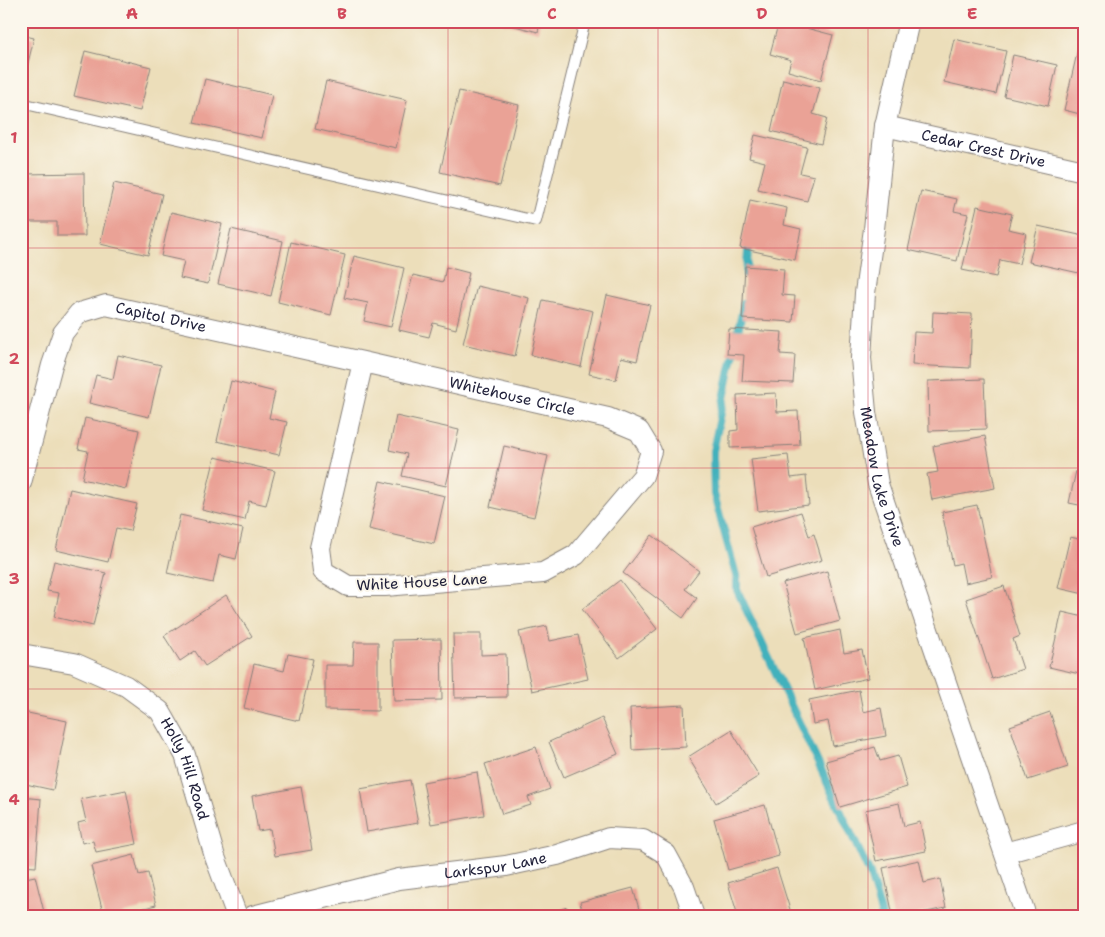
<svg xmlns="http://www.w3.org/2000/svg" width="1105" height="937" viewBox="0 0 1105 937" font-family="'Shantell Sans',sans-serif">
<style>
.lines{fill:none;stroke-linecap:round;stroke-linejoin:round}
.stream{stroke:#42b1bc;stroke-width:8}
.building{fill:#eaa296}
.lane-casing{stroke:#87807a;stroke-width:12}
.street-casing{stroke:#87807a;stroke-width:22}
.lane{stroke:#fff;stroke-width:10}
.street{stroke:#fff;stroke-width:20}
.grid{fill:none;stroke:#d1495b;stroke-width:1;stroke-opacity:0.55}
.labels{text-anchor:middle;stroke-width:4;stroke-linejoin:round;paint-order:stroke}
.street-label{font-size:15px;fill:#22223b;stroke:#fbf7ec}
.neatline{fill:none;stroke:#d1495b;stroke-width:2}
.grid-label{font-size:16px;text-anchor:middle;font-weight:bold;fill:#d1495b}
</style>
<rect width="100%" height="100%" fill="#fbf7ec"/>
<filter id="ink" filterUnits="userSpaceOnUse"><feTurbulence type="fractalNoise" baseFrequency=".02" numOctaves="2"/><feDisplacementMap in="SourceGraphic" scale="10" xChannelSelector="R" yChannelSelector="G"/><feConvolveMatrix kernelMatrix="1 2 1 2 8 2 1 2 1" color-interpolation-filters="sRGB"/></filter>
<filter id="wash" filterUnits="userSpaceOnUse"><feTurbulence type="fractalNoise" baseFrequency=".0096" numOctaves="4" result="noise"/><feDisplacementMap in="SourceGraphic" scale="20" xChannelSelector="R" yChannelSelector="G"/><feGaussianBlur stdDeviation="1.12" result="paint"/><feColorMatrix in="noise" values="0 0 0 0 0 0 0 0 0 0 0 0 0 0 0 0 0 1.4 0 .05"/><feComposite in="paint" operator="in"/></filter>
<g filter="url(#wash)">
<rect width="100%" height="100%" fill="#ecdeba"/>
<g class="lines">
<path class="stream" d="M746,274L749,241
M744,303L713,451L714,494L737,579V590L870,874L882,916"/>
</g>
<g id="blocks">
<path class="building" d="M495,21H540L538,32Z
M779,21L833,35L821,80L788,71L791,60L770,54Z
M21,35L34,38L23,84H21Z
M954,39L1006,51L996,94L944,82Z
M1080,40L1084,41V115L1064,110Z
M85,51L151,67L140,111L74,96Z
M1013,55L1057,65L1048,106L1004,96Z
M205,79L272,95L262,138L194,123Z
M783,79L820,88L813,114L827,118L821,144L771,131Z
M326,81L407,100L396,148L315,129Z
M459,91L519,105L500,186L440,172Z
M755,135L807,147L800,173L814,176L807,201L758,189L765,162L749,158Z
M84,173L85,236H57V222H25L24,174Z
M114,183L162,194L148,255L100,244Z
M921,191L957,199L954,211L968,214L957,261L908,250Z
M750,200L787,208L784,225L801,229L795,260L740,248Z
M977,206L1012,214L1008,229L1026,233L1019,264L1000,260L996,277L962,270Z
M171,212L222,224L208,284L180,278L184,261L161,256Z
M1038,226L1084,236V252L1079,273L1029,262Z
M231,229L283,241L271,296L218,284Z
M291,242L345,255L331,315L278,302Z
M354,256L404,268L391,327L364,321L368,303L344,298Z
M745,266L784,269L782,295L795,296L793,322L742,319Z
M446,267L469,273L456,329L433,323L429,337L399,330L413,275L443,282Z
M477,286L529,298L515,356L463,344Z
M607,295L650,305L637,361L621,357L616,380L589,374Z
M543,300L593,311L581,367L531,355Z
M933,312L972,314L970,368L912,365L914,332L932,333Z
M729,329L782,332L780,354L795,355L793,383L742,381L744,355L727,354Z
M118,355L161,365L149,417L89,403L96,375L113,379Z
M984,379L986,429L929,431L928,381Z
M231,381L275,392L269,418L287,422L279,455L217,441Z
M776,393L777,412L798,411L800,445L730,448V431L738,430L737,395Z
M396,416L459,430L446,486L402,476L407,454L389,450Z
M85,418L139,430L126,489L82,479L88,451L78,449Z
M985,436L995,488L932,500L927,474L938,472L933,446Z
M504,446L548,456L534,517L490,507Z
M788,455L791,478L806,476L809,505L758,511L751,459Z
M215,457L275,471L266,505L249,501L245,520L202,510Z
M1076,471L1084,473V506L1069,503Z
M380,481L445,496L434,544L369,529Z
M70,489L137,504L130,531L116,528L108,562L56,550Z
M977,505L992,577L965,583L961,563L953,565L942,512Z
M801,512L809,536L814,534L822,560L766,577L751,527Z
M180,515L243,529L236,559L219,555L213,583L167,573Z
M652,535L699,571L685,589L697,598L683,618L623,573Z
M1070,537L1084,540V594L1058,588Z
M54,561L106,573L93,626L54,617L59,593L47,591Z
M827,571L840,621L797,633L783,583Z
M620,580L657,629L619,658L582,609Z
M1004,586L1020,636L1013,639L1023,669L992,679L966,599Z
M226,595L252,636L205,666L195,651L180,661L164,636Z
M1062,612L1084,617V675L1049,667Z
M547,626L550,641L578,635L588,679L532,691L519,632Z
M840,630L844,653L862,650L868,678L815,690L804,638Z
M453,634H481V655L506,654L507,697L455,698Z
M441,639L442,700L394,701L392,640Z
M354,642H378V711L325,710V665H353Z
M288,654L313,659L299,721L244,708L254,664L284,671Z
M859,690L863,712L881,708L886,736L833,746L828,721L813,724L809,700Z
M684,705L686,747L632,750L630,708Z
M23,712L67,721L53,790L21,783V719Z
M1050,712L1068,767L1028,780L1010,726Z
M602,718L618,754L564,777L549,742Z
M731,730L759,776L716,803L688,757Z
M536,747L550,789L528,797L531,805L502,814L485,764Z
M875,747L880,761L898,756L907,787L840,807L826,761Z
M477,772L484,815L431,824L423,782Z
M410,780L418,823L367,832L360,789Z
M301,787L312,850L275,856L270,829L258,831L252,796Z
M126,790L137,844L96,852L93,841L82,843L78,823L86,821L81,799Z
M21,797L41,799L36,867L21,866Z
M899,803L904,826L920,822L926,851L876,861L865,810Z
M765,805L779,856L728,870L714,819Z
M134,855L139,875L148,873L156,905L113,916H104L91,866Z
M919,860L924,883L940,879L946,908L907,916H893L883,868Z
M777,868L792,916H753L752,912L738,916L728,883Z
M35,876L45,916H21V879Z
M633,888L641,916H583L580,902Z
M567,907L570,916H544Z"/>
</g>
</g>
<g filter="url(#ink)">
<use href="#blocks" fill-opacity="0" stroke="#87807a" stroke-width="1"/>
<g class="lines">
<defs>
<path id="lane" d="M21,103L536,221L585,21"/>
<g id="street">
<path id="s1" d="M909,21L885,126L874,229L865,293L861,358L866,412L878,484L1026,916"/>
<path id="s2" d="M885,126L1084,171"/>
<path id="s3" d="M21,483L52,365L63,333L79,313L106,305L363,362L608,418L639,431L651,451L643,476L576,555L543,573L385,586H348L323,571L320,548L363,362"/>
<path id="s4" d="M21,654L74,663L126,686L160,711L185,755L215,857L237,916"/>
<path d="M1005,853L1084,831"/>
<path id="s5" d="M253,916L399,879L506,866L557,855L609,838L643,840L666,854L684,887L694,916"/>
</g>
</defs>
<use href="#lane" class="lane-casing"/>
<use href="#street" class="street-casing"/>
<use href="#lane" class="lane"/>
<use href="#street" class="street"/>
</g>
</g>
<path class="grid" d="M238,21V916M448,21V916M658,21V916M868,21V916M21,248H1084M21,468H1084M21,689H1084"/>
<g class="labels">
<g class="street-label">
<text dy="5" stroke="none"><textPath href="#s2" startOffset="101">Cedar Crest Drive</textPath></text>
<text dy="5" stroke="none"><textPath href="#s3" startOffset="266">Capitol Drive</textPath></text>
<text dy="5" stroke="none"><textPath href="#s3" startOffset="626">Whitehouse Circle</textPath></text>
<text dy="5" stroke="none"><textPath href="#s1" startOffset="462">Meadow Lake Drive</textPath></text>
<text transform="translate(422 582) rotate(-3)" y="5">White House Lane</text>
<text dy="5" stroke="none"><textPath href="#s4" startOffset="216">Holly Hill Road</textPath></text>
<text dy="5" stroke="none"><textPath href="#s5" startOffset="248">Larkspur Lane</textPath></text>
</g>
</g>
<rect width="1105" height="937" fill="none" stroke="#fbf7ec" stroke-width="55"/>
<rect x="28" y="28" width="1050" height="882" class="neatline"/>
<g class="grid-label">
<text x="132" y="19">A</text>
<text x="342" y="19">B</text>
<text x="552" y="19">C</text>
<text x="762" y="19">D</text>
<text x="972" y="19">E</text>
<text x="14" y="143">1</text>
<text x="14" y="364">2</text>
<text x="14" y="584">3</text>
<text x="14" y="805">4</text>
</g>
</svg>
